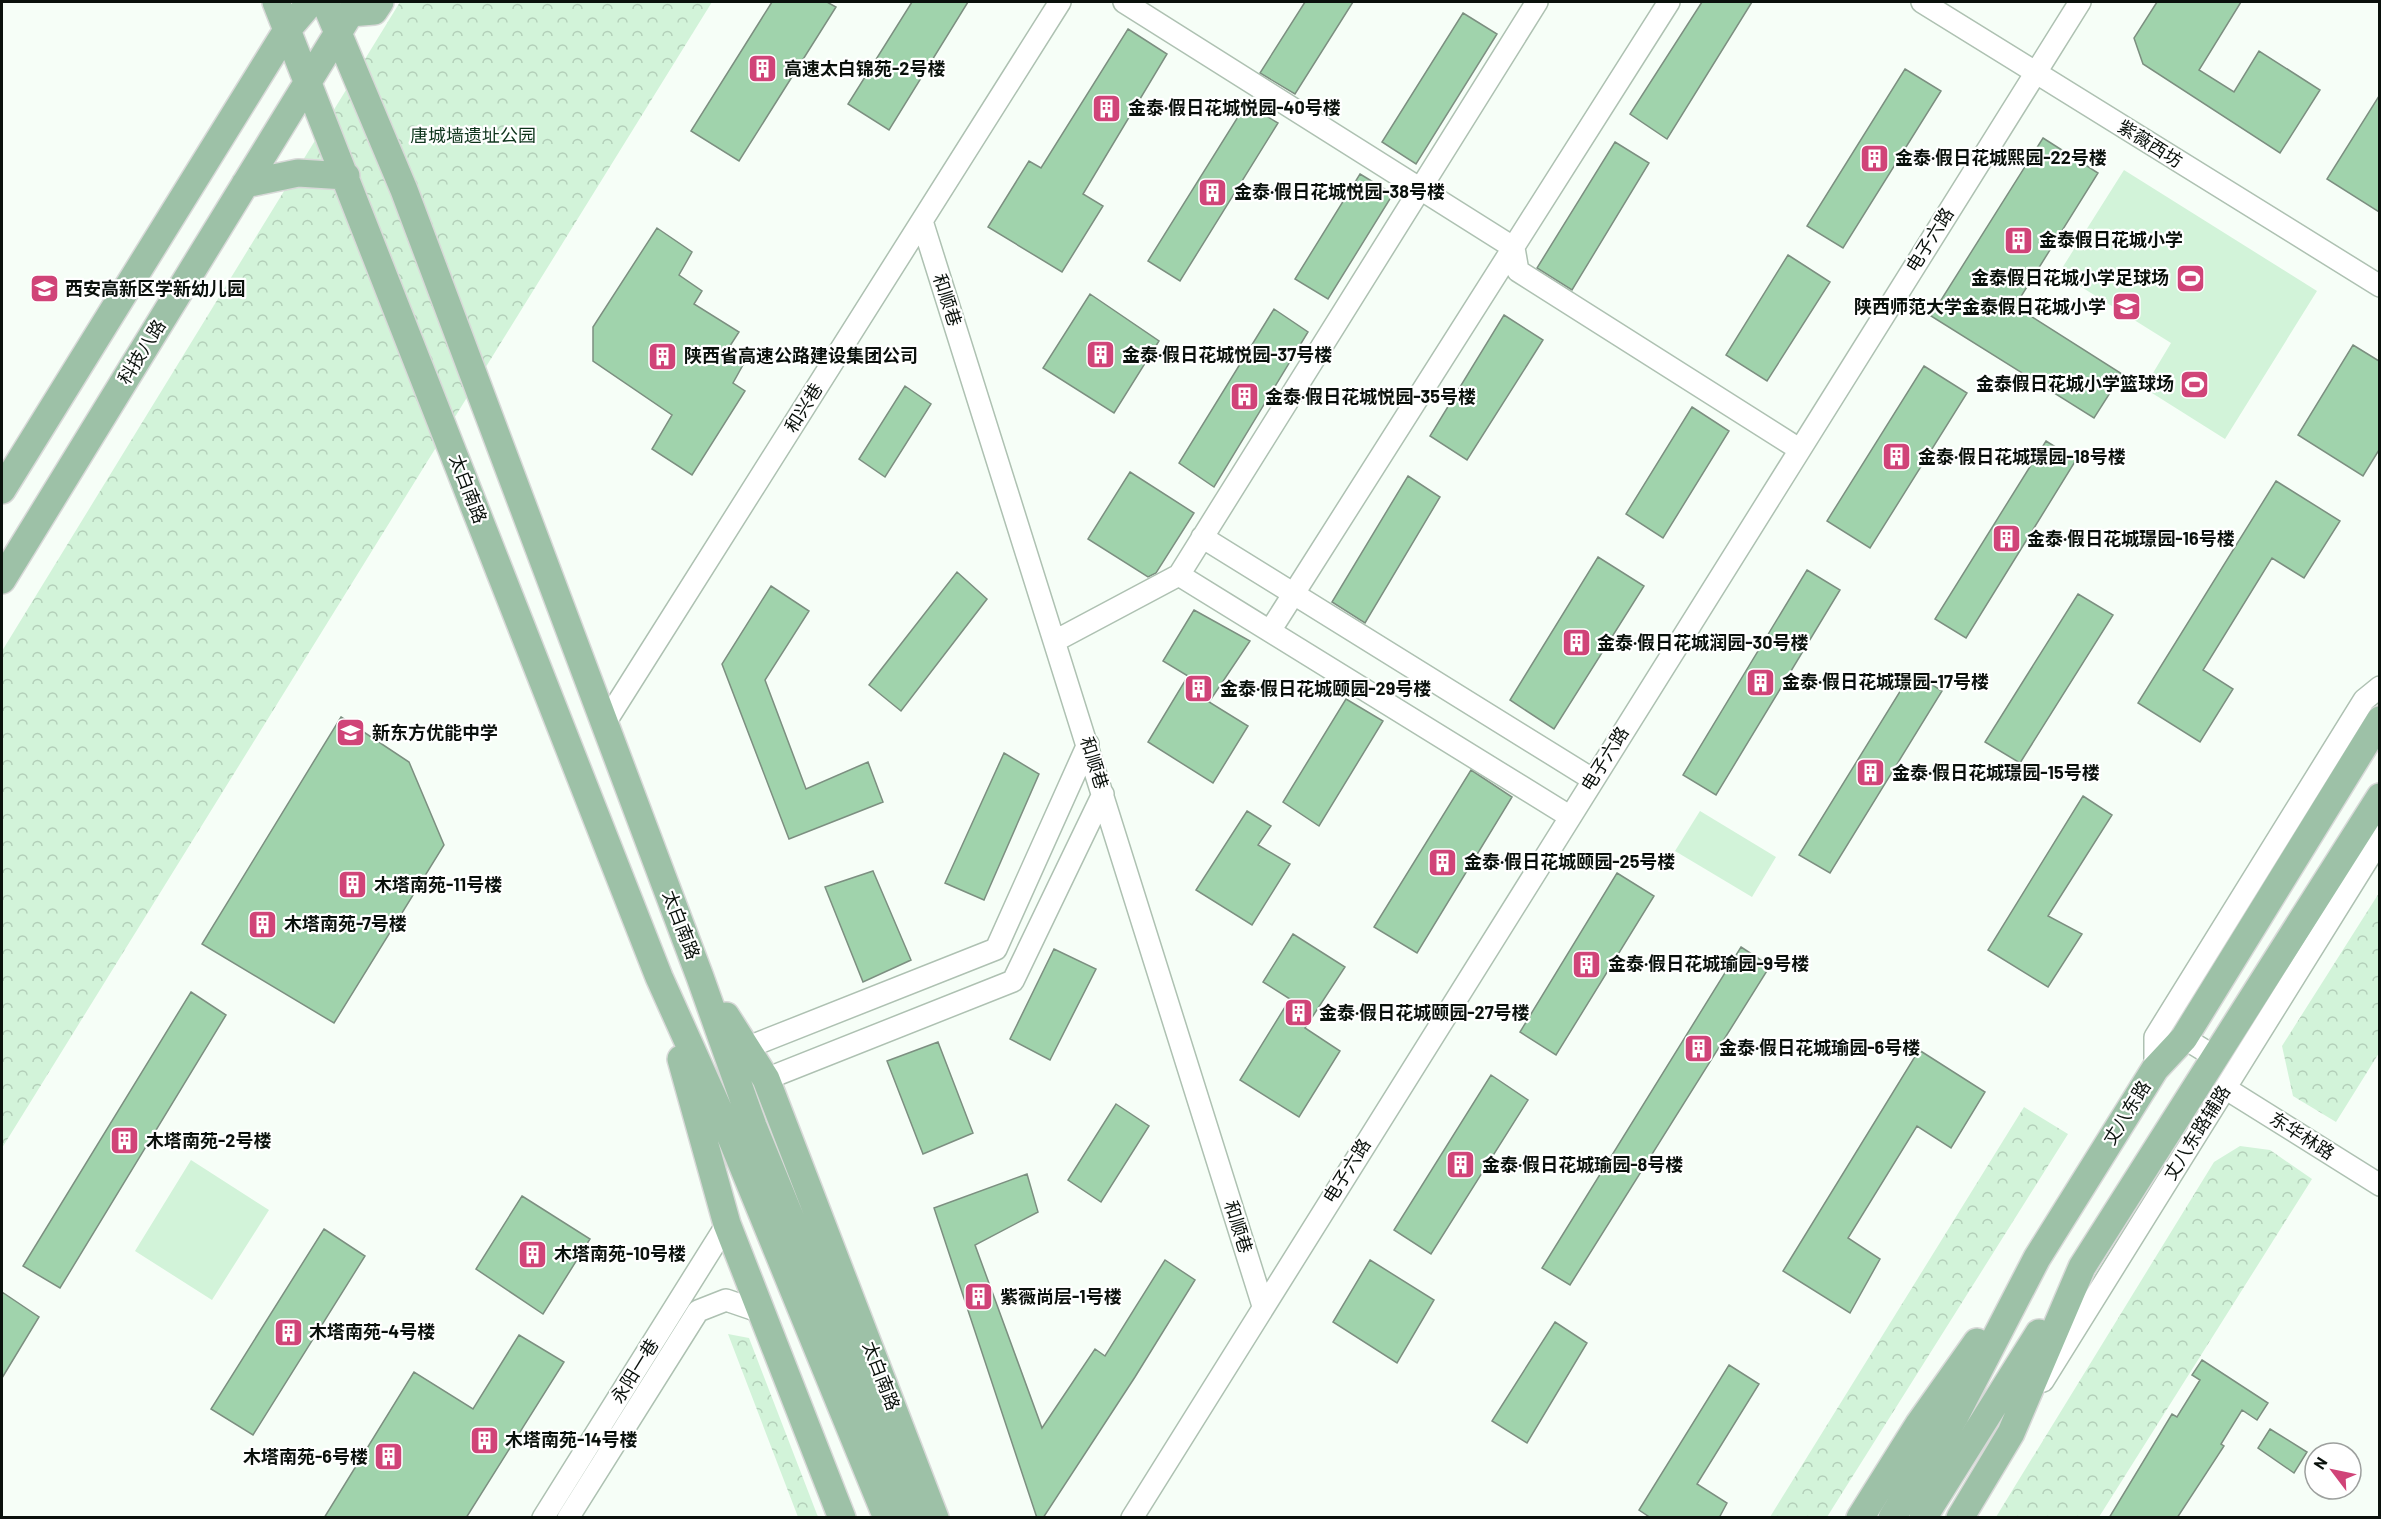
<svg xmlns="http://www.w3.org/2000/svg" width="2381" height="1519" viewBox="0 0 2381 1519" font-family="Barlow,'Noto Sans SC',sans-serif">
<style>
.grass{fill:#d2f3d9}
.park{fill:url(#park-crowns)}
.building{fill:#a0d3ac;stroke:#7c8f80;stroke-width:1.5}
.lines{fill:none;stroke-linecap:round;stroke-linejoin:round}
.minor-casing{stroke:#aec1b2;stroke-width:24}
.major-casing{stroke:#d8d9d8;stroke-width:30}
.minor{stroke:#fff;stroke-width:21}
.major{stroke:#9dc1a7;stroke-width:27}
.labels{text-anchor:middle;stroke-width:4.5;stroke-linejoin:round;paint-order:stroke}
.poi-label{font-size:18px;font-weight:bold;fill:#0a110c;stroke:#fff;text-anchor:start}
.park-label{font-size:18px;fill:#0d341b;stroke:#fff}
.street-label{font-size:18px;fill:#0a110c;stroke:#fff}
</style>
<defs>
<pattern id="park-crowns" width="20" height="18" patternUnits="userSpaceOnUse" patternTransform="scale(1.5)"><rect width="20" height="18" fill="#d2f3d9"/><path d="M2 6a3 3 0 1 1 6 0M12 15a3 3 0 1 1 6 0" fill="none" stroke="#b3cfb9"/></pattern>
</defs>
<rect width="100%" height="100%" fill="#f6fef7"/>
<path class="grass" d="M2124,170L2317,291L2225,439L2144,388L2171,343L2059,273Z
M1700,811L1776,857L1752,897L1675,851Z
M191,1160L269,1210L212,1300L135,1251Z"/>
<path class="park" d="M400,2H712L2,1148V651Z
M2379,893V1053L2336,1122L2293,1096L2282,1046Z
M2024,1107L2068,1134L1827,1517H1770Z
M2240,1146L2270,1150L2312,1179L2099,1517H1996L2214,1162Z
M728,1334L749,1338L818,1517H798Z"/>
<path class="building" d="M772,2H827L836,7L739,161L691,131Z
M912,2H968L889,130L848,104Z
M1305,2H1353L1295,94L1260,73Z
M1702,2H1752L1667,139L1630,114Z
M2157,2H2241L2199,70L2234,92L2259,51L2320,90L2280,153L2143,64L2134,38Z
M1463,13L1497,34L1416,164L1382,142Z
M1128,29L1167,54L1083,194L1103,206L1062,272L988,227L1029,161L1041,168Z
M1905,69L1941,91L1843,248L1807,226Z
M2379,96V212L2327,179Z
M1246,104L1278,123L1180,281L1148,261Z
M2043,138L2098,173L2015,306L2122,374L2094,418L1931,316Z
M1615,142L1649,163L1572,290L1537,268Z
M1360,174L1393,194L1328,299L1295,279Z
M657,228L692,252L679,275L702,291L694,304L739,332L726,352L744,363L733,383L745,391L692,475L652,449L672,415L593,361V327Z
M1788,255L1830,282L1767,381L1726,355Z
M1090,294L1159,341L1114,413L1043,368Z
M1274,309L1308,332L1214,487L1179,463Z
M1504,315L1543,340L1467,460L1430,436Z
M2353,345L2379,361V450L2363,476L2298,435Z
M1924,366L1967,393L1870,548L1827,521Z
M905,386L931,404L885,477L859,459Z
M1692,407L1729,431L1663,538L1626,514Z
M2046,441L2076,460L1966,638L1935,619Z
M1130,472L1194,513L1156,573L1148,577L1088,539Z
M1408,476L1440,497L1365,623L1332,602Z
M2276,481L2340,521L2304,578L2272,558L2203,670L2233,689L2200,742L2138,703Z
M1598,557L1644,586L1554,729L1510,700Z
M1807,570L1840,590L1716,795L1683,775Z
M957,572L987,599L901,711L869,685Z
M771,586L809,611L765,680L806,789L868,762L883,802L789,839L722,664Z
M2078,594L2113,615L2020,763L1985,742Z
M1194,610L1250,641L1209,702L1248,726L1213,783L1148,742L1188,676L1163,661Z
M1912,672L1942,691L1830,873L1799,855Z
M1346,699L1383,721L1319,826L1283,802Z
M341,717L409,762L444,845L334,1023L202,944Z
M1004,753L1039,774L984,900L945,883Z
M1471,770L1512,797L1417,953L1374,927Z
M2083,796L2112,815L2048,916L2082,934L2048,987L1988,950Z
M1247,811L1271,826L1258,845L1290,864L1252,925L1196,890Z
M873,871L911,960L863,982L825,887Z
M1617,873L1654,896L1556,1055L1520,1032Z
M1293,934L1345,967L1305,1028L1340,1051L1299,1117L1240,1080L1290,999L1263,982Z
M1741,947L1770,966L1570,1285L1542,1268Z
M1054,949L1096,969L1050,1060L1010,1039Z
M191,992L226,1015L60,1288L23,1266Z
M938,1042L973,1133L923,1154L887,1061Z
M1919,1050L1985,1092L1951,1148L1917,1126L1848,1238L1880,1259L1850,1313L1783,1271Z
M1491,1075L1528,1100L1431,1254L1394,1230Z
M1116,1104L1149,1126L1101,1202L1068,1180Z
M1027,1174L1038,1212L975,1245L1042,1428L1095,1349L1105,1356L1165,1260L1195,1280L1135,1377L1043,1518H1037L934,1208Z
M522,1196L590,1239L543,1314L476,1269Z
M324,1229L365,1256L253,1435L211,1409Z
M1370,1260L1434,1300L1397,1363L1333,1322Z
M2,1292L39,1317L2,1378Z
M1555,1322L1587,1343L1527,1443L1492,1421Z
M519,1335L564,1362L466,1518H324L414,1372L473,1409Z
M2202,1360L2268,1403L2257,1420L2242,1410L2221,1444L2224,1446L2177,1518H2109L2172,1414L2177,1417L2200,1380L2192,1375Z
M1729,1365L1759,1384L1697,1484L1727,1503L1719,1518H1651L1639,1510Z
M2270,1429L2307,1452L2294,1473L2258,1448Z"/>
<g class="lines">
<defs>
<path id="minor" d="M1124,2L1514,248L1518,271L1799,449
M1922,2L2380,286
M922,221L1263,1306
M1202,537L1592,779
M1179,575L1569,816
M1270,631L1669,2
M1055,641L1179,575L1537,2
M605,723L1060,2
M2184,1038L2215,1057
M746,1048L996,949L1088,744
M2155,1069V1037L2364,700L2380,687
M766,1079L1013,981L1103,794
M2225,1088L2380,1185
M2043,1381L2371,854L2380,830
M543,1518L727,1224
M568,1518L698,1311L726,1300L764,1313
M1132,1518L2080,2"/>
<path id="major" d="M276,2L659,977L730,1135L887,1518
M325,2L404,190L700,977L753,1126L913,1518
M350,13L374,11L380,2
M245,184L298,173L346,176
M2,490L287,30L311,2
M2,580L357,2
M726,1016L766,1079L935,1518
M681,1059L727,1224L842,1518
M1860,1518L1919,1424L1977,1342
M1892,1518L1955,1416L2037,1258L2155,1069L2184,1038L2380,720
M1923,1518L2039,1333
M1960,1518L2011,1433L2082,1267L2380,797"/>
</defs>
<use href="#minor" class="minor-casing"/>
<use href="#major" class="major-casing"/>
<use href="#minor" class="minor"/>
<use href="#major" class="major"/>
</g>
<defs>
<symbol id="building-square" viewBox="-11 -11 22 22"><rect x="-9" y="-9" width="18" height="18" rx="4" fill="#d04478" stroke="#fff"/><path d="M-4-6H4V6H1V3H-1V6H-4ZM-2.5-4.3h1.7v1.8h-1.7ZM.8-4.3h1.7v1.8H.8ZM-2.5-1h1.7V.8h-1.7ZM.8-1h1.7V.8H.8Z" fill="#fff"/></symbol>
<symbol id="stadium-square" viewBox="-11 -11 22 22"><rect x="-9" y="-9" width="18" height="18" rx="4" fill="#d04478" stroke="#fff"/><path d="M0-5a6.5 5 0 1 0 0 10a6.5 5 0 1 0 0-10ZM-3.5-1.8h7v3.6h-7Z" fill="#fff"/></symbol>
<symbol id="school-square" viewBox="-11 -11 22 22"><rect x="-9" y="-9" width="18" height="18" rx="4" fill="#d04478" stroke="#fff"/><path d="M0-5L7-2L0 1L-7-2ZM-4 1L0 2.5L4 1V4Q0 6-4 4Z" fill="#fff"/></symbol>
</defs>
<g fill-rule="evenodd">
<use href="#building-square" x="746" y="52" width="33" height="33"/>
<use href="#building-square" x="1090" y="92" width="33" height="33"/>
<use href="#building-square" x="1858" y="142" width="33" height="33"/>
<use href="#building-square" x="1196" y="176" width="33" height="33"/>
<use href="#building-square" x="2002" y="224" width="33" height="33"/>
<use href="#stadium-square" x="2174" y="262" width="33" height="33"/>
<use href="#school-square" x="28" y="272" width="33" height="33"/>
<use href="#school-square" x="2110" y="290" width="33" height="33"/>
<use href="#building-square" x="1084" y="338" width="33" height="33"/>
<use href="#building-square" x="646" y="340" width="33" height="33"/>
<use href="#stadium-square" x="2178" y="368" width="33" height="33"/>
<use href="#building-square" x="1228" y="380" width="33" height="33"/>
<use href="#building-square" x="1880" y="440" width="33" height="33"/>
<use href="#building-square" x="1990" y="522" width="33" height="33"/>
<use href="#building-square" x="1560" y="626" width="33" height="33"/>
<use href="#building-square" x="1744" y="666" width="33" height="33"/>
<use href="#building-square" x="1182" y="672" width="33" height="33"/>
<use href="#school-square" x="334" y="716" width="33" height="33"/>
<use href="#building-square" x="1854" y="756" width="33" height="33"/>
<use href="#building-square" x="1426" y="846" width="33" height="33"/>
<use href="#building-square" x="336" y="868" width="33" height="33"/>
<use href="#building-square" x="246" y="908" width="33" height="33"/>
<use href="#building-square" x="1570" y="948" width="33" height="33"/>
<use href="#building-square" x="1282" y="996" width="33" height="33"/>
<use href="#building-square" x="1682" y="1032" width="33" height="33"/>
<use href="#building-square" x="108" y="1124" width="33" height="33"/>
<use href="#building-square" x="1444" y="1148" width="33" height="33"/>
<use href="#building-square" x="516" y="1238" width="33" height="33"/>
<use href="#building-square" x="962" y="1280" width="33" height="33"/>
<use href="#building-square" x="272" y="1316" width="33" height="33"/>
<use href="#building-square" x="468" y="1424" width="33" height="33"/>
<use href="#building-square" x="372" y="1440" width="33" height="33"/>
</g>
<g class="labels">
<g class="poi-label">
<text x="784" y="75">高速太白锦苑-2号楼</text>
<text x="1128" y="114">金泰·假日花城悦园-40号楼</text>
<text x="1895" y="164">金泰·假日花城熙园-22号楼</text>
<text x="1234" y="198">金泰·假日花城悦园-38号楼</text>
<text x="2039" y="246">金泰假日花城小学</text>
<text x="2169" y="284" text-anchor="end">金泰假日花城小学足球场</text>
<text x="65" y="295">西安高新区学新幼儿园</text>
<text x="2106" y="313" text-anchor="end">陕西师范大学金泰假日花城小学</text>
<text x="1122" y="361">金泰·假日花城悦园-37号楼</text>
<text x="684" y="362">陕西省高速公路建设集团公司</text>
<text x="2174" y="390" text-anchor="end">金泰假日花城小学篮球场</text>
<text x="1265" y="403">金泰·假日花城悦园-35号楼</text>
<text x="1918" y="463">金泰·假日花城璟园-18号楼</text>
<text x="2027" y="545">金泰·假日花城璟园-16号楼</text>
<text x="1597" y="649">金泰·假日花城润园-30号楼</text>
<text x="1782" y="688">金泰·假日花城璟园-17号楼</text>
<text x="1220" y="695">金泰·假日花城颐园-29号楼</text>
<text x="372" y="739">新东方优能中学</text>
<text x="1892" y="779">金泰·假日花城璟园-15号楼</text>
<text x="1464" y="868">金泰·假日花城颐园-25号楼</text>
<text x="374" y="891">木塔南苑-11号楼</text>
<text x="284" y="930">木塔南苑-7号楼</text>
<text x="1608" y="970">金泰·假日花城瑜园-9号楼</text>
<text x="1319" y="1019">金泰·假日花城颐园-27号楼</text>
<text x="1719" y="1054">金泰·假日花城瑜园-6号楼</text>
<text x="146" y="1147">木塔南苑-2号楼</text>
<text x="1482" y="1171">金泰·假日花城瑜园-8号楼</text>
<text x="554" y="1260">木塔南苑-10号楼</text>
<text x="1000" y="1303">紫薇尚层-1号楼</text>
<text x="309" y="1338">木塔南苑-4号楼</text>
<text x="505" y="1446">木塔南苑-14号楼</text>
<text x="368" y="1463" text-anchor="end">木塔南苑-6号楼</text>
</g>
<g class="park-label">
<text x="473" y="142">唐城墙遗址公园</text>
</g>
<g class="street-label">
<text transform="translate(2150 144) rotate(32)" y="6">紫薇西坊</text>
<text transform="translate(1930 240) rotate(-58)" y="6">电子六路</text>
<text transform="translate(947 300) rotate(72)" y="6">和顺巷</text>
<text transform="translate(142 352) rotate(-58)" y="6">科技八路</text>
<text transform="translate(804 408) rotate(-58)" y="6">和兴巷</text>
<text transform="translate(468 489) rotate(69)" y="6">太白南路</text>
<text transform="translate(1605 759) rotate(-58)" y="6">电子六路</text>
<text transform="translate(1094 763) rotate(73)" y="6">和顺巷</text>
<text transform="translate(681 925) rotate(69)" y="6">太白南路</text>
<text transform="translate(2127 1113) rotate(-58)" y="6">丈八东路</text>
<text transform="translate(2197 1133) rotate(-58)" y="6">丈八东路辅路</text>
<text transform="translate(2302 1136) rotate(32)" y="6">东华林路</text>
<text transform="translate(1347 1171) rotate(-58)" y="6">电子六路</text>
<text transform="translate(1238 1227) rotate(73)" y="6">和顺巷</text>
<text transform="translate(635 1371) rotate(-58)" y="6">永阳一巷</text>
<text transform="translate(881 1376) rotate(69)" y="6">太白南路</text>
</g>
</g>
<rect width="2381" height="1519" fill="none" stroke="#0a110c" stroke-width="6"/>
<g transform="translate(2333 1471) rotate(302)"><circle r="28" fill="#ffffff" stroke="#9da09e" stroke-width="1.5"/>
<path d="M0-4.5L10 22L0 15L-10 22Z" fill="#d04478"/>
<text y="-9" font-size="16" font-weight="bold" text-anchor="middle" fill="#0a110c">N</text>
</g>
</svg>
